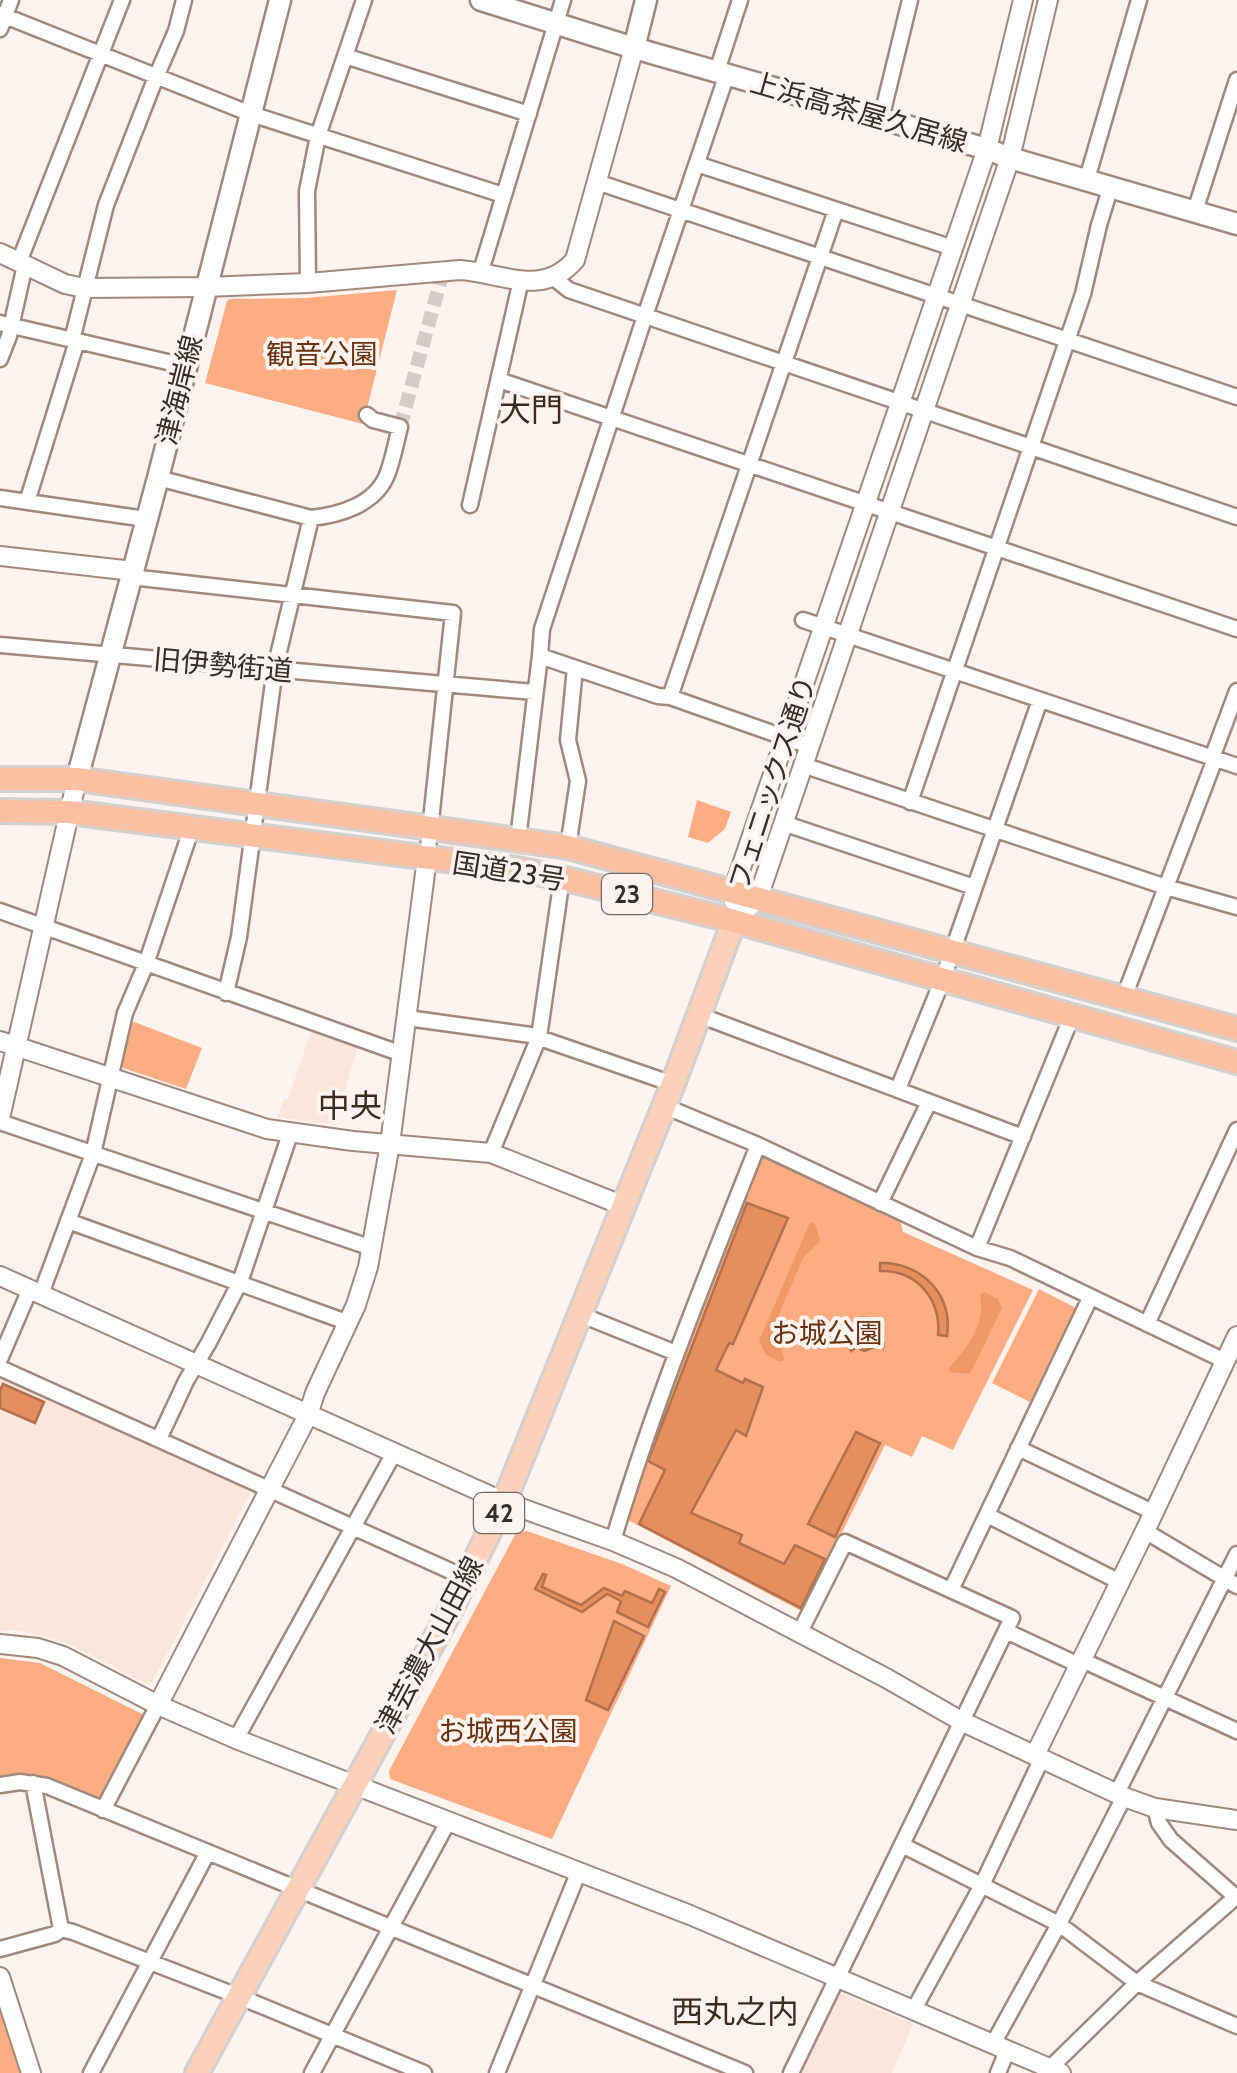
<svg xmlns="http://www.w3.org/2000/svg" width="1237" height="2073" viewBox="0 0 1237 2073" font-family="Cabin,'Noto Sans JP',sans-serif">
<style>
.built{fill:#fae6db}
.green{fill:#fead83}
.forest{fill:#f09868}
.water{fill:#e68e5e;stroke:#b2714e;stroke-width:2.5}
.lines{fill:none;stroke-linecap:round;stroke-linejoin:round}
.minor-tunnel{stroke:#d6ccc7;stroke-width:14;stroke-dasharray:14 7;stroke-linecap:butt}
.minor-casing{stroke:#a18a7d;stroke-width:19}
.tertiary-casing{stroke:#a18a7d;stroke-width:22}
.secondary-casing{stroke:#a18a7d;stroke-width:25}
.primary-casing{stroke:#d3d1d0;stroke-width:28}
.trunk-casing{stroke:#d3d1d0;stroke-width:28}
.minor{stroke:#fff;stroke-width:14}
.tertiary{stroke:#fff;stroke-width:18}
.secondary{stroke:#fff;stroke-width:20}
.primary{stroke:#fcd0b9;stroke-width:22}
.trunk{stroke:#fbc0a2;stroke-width:22}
.labels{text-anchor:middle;stroke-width:8;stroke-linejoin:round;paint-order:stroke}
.shield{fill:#fef3ee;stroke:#736964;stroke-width:2.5}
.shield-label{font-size:25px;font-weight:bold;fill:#382e29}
.street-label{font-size:28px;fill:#382e29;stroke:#fef3ee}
.park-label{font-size:28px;fill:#69310e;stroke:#fef3ee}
.quarter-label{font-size:32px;fill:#3e2b20;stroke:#fef3ee}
</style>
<rect width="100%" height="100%" fill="#fef3ee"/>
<path class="built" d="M312,1029L358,1045L335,1125L277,1117L284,1099H288Z
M3,1376L249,1488L250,1493L152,1683L147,1684L69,1644L40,1635L15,1630L0,1631V1377Z
M839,1993L913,2024L892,2073H797L835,1995Z"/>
<path class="green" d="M397,290L363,424L205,383L227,301L230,299L306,298Z
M697,800L731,812L725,829L708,843L688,837Z
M129,1020L202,1048L186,1089L123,1068L120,1063Z
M765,1156L900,1220L903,1232L1033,1290L953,1450L922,1436L912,1457L885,1445L803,1612L626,1519L646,1454L759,1157Z
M1039,1289L1076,1308L1030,1402L992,1383Z
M527,1531L622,1564L671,1586L552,1839L390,1779L389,1771L516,1533Z
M0,1658L40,1663L144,1715L102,1798L97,1800L0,1778Z
M0,1999L26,2073H0Z"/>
<path class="forest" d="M810,1222L816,1225L820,1241L803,1258L779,1314L777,1337L785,1360L780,1362L766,1355L759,1341Z
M984,1292L998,1299L1002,1308L970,1374L950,1372L949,1368C968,1346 986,1325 980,1294Z"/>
<path class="water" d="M747,1203L788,1218L733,1344L729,1343L716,1370L743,1383L745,1379L763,1387L746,1436L736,1430L691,1513L742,1535L739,1543L784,1564L795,1545L825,1559L801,1608L639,1524L665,1470L648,1461Z
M880,1263C921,1262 953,1294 947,1336L938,1335C941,1299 917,1270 880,1271Z
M862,1318H867L868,1324L877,1329L880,1341L884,1343L883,1348L877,1346L864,1351L857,1347L851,1351L849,1346L854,1343V1333L862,1325Z
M3,1384L44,1402L35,1423L0,1408V1390Z
M856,1432L880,1443L835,1537L808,1524Z
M543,1574L546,1575L542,1587L581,1605L604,1588L622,1596L625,1591L652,1603L659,1589L665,1592L648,1627L617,1612L621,1601L607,1594L582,1612L535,1589Z
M614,1621L644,1636L608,1710L586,1700Z"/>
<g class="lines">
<path class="minor-tunnel" d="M400,427L443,272"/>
<defs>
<path id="minor" d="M0,14L251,114L503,195
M0,29L11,0
M345,56L529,114
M717,71L740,0
M727,74L645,316L542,629L540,656L658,696L670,697L809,746
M881,119L910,0
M697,164L953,248
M1087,179L1139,0
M597,182L1237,397
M1195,211L1237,80
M19,262L122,0
M481,271L563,0
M554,278L569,290L1237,517
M308,283L307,191L318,136L364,0
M0,323L185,366
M72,340L106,205L156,77L176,31L184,0
M0,359L9,336L25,265
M499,380L1237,629
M158,478L311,518C339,515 375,505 387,475C393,460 396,442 400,427L373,420L367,415
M0,498L146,519
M27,502L77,341
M470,505L521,280
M131,577L453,613L427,858
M803,620L1237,766
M0,645L534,692
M670,697L836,210
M1212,758L1237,691
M803,765L1166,887L1237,907
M910,802L1083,294L1099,225L1111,186
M783,823L974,887
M518,839L540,656
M568,847L578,781L568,740L575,668
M0,911L402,1054
M226,993L239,937L275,668L311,518
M1124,997L1215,759
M699,1015L1023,1137
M407,1018L531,1035L673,1084
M898,1089L942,981L1040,700
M664,1106L758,1145L977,1248L1010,1258L1225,1361
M0,1122L372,1248
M491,1153L539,1037L562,878
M880,1203L929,1102
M68,1221L349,1323
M977,1248L1072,1016
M41,1294L93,1154L125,1013L146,964L192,827
M579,1314L676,1353
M1147,1324L1237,1130
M0,1359L30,1289
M0,1368L466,1578
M159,1439L186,1381L208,1344L240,1282L290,1134
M1018,1448L1153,1512
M987,1515L1120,1582
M1145,1531L1237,1586
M613,1541C653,1406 706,1276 758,1145
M951,1590L1090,1298
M1006,1631L1079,1665
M1082,1660L1237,1731
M236,1739L394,1453
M33,1783L61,1929
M0,1785L20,1782L47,1786L745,2073
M1117,1793L1237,1554
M1155,1808L1159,1823L1171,1840L1237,1898
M103,1810L158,1705
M902,1845L1059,1924L1137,1983L1237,2026
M0,1949L55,1934L61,1929L73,1932L240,1997L424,2073
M913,2011L982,1885L1042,1758
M993,2044L1059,1924L1124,1797
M1050,2068L1137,1983L1237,1896
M91,2073L208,1852
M312,2073L448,1822
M497,2073L579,1871
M791,2073L1012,1618L845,1542L800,1632
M998,2073L1007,2051"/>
<path id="tertiary" d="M0,253L65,284L84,288L205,287L308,283L460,270C503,273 542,298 575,260L634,48
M0,556L133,571
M734,901L733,891L987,149L1023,0
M734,921L758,898L1010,158L1048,0
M0,1041L267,1129L353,1141L491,1153L624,1206
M0,1118L77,779
M0,1276L504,1502L613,1541L676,1568L886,1678L961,1721L1124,1797L1155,1808L1237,1820
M0,1644L38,1648L63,1656L158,1705L236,1739L690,1915L1061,2073
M158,1705L308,1415L315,1393L356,1305L368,1267L390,1144L427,858
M1035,1755L1145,1531L1237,1336
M0,1977L31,2073"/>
<path id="secondary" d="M481,0L634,48L987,149L1010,158L1237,224
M634,48L646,0
M77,779L158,478L280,0"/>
<path id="primary" d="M197,2073L447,1617L504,1502L673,1084L734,921"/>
<path id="trunk" d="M0,779H77L568,847L1237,1029
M0,811L69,812L517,869L562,878L734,921L1237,1062"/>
</defs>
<use href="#minor" class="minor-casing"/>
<use href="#tertiary" class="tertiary-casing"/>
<use href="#secondary" class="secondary-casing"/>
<use href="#primary" class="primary-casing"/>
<use href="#trunk" class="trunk-casing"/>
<use href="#minor" class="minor"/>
<use href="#tertiary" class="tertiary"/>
<use href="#secondary" class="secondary"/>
<use href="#primary" class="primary"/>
<use href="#trunk" class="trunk"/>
</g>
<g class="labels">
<g class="shield">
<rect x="602" y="874" width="50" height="40" rx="8"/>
<rect x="474" y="1493" width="50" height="40" rx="8"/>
</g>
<g class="shield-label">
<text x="627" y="903">23</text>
<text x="499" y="1522">42</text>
</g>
<g class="street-label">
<text transform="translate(859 112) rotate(16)" y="10">上浜高茶屋久居線</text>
<text transform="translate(179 390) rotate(-76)" y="10">津海岸線</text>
<text transform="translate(223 665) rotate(5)" y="10">旧伊勢街道</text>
<text transform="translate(772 783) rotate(-72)" y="10">フェニックス通り</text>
<text transform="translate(509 871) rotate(9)" y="10">国道23号</text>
<text transform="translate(429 1645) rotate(-62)" y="10">津芸濃大山田線</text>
</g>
<g class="park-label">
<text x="322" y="364">観音公園</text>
<text x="827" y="1343">お城公園</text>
<text x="508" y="1741">お城西公園</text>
</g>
<g class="quarter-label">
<text x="531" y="421">大門</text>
<text x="350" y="1117">中央</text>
<text x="735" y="2023">西丸之内</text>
</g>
</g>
</svg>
